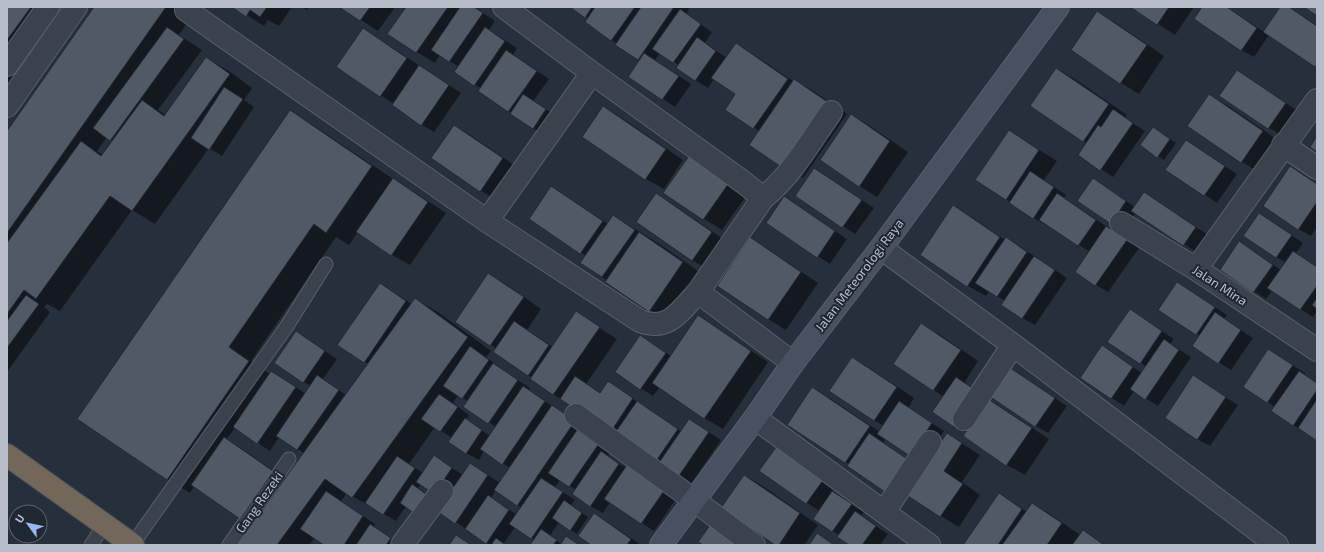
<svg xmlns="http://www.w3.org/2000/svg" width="1324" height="552" viewBox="0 0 1324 552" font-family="'Exo 2',sans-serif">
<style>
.shadow{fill:#0007;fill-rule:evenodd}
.building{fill:#505a67;stroke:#212934}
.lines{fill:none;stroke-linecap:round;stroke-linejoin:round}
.lane-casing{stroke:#58606b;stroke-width:15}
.street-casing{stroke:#58606b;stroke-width:24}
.secondary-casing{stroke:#58606b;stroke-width:24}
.highway-casing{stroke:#454d58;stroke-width:24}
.lane{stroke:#3a424d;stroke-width:13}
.street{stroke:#3a424d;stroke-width:22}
.secondary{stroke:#48515f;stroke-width:22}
.highway{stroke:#726758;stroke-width:22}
.labels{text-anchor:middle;stroke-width:4;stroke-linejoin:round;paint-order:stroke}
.street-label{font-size:13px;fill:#b6bdc8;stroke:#1f2732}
</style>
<rect width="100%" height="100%" fill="#26303c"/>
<path class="shadow" d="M7,7H63L7,84Z
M96,7H198L179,35L202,50L158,110L166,115L206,58L229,71L252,88L244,100L254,107L222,156L209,148L155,224L132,210L60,311L47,304L44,307L50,312L7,372V133ZM107,137L113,141L103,155L97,151Z
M234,7H292L279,26L268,20L264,26Z
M302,7H309L307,10Z
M341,7H395L378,31Z
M407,7H474L495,21L489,30L517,48L513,55L549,79L533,101L558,117L546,136L533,128L479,91L481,88L475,85L459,67L440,55L435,63L417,52L389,33Z
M571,7H690L686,14L712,32L705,43L727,58L736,44L754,55L793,81L794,80L812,90L847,114L803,178L785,168L759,131L726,109L736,94L714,79L708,88L695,80L679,65L660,53L655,60L691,84L675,107L629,76L640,60L586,22L588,18Z
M1132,7H1194L1175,35Z
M1203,7H1227L1264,32L1282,7H1288L1317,25V67L1269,35L1254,57L1241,50Z
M1098,13L1116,23L1164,56L1139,94L1121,83L1072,50Z
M363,30L381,40L461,93L434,132L422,125L394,104L338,67Z
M1057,69L1075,79L1127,115L1125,118L1145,131L1113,177L1079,155L1087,143L1032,106Z
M1237,71L1298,111L1281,135L1269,128Z
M1209,95L1227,105L1281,142L1260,173L1242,162L1188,126Z
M604,107L622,118L683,160L664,189L646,179Z
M291,112L313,125L393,179L411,190L446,213L410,265L392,255L358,232L349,245L336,237L251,361L270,374L272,372L284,379L306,394L311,386L304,382L296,332L337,359L323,379L346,395L368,364L364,362L380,284L412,304L415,299L438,312L491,351L486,357L501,368V369L530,388L529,391L593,432L589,438L610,453L608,457L626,468L678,496L654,531L610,502L603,513L590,506L576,490L560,480L555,487L575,500L571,505L588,517L577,534L559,522L550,536L563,545H579H531L535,540L515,527L504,543L506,545H490L439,511L446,500L421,484L418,488L436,501L406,506L396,521L347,493L341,501L375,524L374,527L401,545H326L315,538L309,545H239L253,525L194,486L190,493L167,479ZM458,395L468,401L465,406L496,427L490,436L466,420L469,415L453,403ZM435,427L452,438L466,453L479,460L484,451L510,468L500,483L471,464L463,475L434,457L423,473L409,464ZM235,428L270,451L279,437L304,453L286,479L242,449L226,440ZM496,490L522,508L517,515L491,498Z
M852,115L870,126L908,152L877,197L859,186Z
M454,126L472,136L521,170L499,201L481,191Z
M1009,131L1057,161L1044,180L1066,195L1064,198L1139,248L1108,292L1096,285L1090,252L1047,224L1046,225L1033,218L1006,199Z
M1159,132L1176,143L1164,160L1141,145Z
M1186,141L1237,174L1217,203L1167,169Z
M691,154L749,192L722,230L704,219L665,193Z
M1291,167L1317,184V227L1311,236L1298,229Z
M814,169L874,208L855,234L796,195Z
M551,187L569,198L608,224L613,216L658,243L701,273L668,321L650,311L602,277L586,256L530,218Z
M1105,187L1135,207L1144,193L1208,235L1196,252L1136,212L1124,230Z
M656,194L674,205L729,243L710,271L692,260Z
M784,197L847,239L830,264L767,223Z
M954,207L972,217L1005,240L1006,239L1019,246L1067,278L1035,325L1022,318L1005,301L989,291L986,296L968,286Z
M1259,214L1303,243L1296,253L1317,267V311L1313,317L1272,291L1266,299L1221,269L1240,243L1281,270L1286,263L1276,257Z
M750,239L768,249L818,283L786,330L768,319Z
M488,274L507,285L541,309L527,330L553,347L576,313L617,339L586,384L601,394L620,390L682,432L690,420L721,440L689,487L531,379L532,378L495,352L497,349L456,321Z
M1177,283L1227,315L1224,319L1253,338L1231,370L1193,346L1200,336L1159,309Z
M698,317L716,327L768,362L723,429L704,418L660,387L653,396L616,372L640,336L671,356Z
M1142,318L1174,339L1170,344L1191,357L1158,406L1134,391L1124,406L1081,378L1102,347L1142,373L1147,367L1141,363Z
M921,324L939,334L978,361L964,383L1049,439L1025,475L1007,465L967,433L955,426L944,397L894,364Z
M852,358L871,369L914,398L908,408L944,431L923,462L886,439L883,443L923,470L947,434L980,455L962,482L980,495L959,527L941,516L906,493L845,462L813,389L831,399L880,432L884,426L874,420Z
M1281,358L1305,373L1304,375L1317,383V440L1293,425L1275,407L1244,387Z
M1006,366L1067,406L1048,433L1036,426Z
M1194,377L1238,405L1210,446L1197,439Z
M779,445L838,484L832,492L864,512L861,516L888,534L880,545H851L839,535L814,519L820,511L807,503L760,471Z
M745,476L763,486L818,525L804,545H777Z
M999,494L1027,512L1032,504L1050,514L1080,535L1083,532L1105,545H965Z
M594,514L606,521L641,545H592Z"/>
<path class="building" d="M7,7H31L7,40Z
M94,7H166L7,233V131Z
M232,7H267L260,17L250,10L246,17Z
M339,7H370L360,21Z
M406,7H448L416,53L387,34Z
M460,7H474L483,13L449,62L431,50Z
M570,7H592L585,18Z
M595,7H635L611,41L585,22Z
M641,7H674L638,60L615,45Z
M1130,7H1169L1157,25Z
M1202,7H1227L1257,28L1241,51L1194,19Z
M1280,7H1289L1317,26V64L1315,67L1263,32Z
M1304,7H1317V16Z
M680,9L701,24L673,63L652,49Z
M1097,11L1147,45L1120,84L1071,50Z
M167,27L184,39L110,141L93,128Z
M485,27L505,41L474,86L454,72Z
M363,28L407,58L380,97L336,67Z
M697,37L716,51L695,81L676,68Z
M736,43L788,79L753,129L725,110L735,94L711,78Z
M506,50L537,71L508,112L478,91Z
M644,53L679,76L662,100L628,77Z
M206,57L230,74L132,211L110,196L36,299L24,290L7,314V243L81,141L101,156L142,100L164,116Z
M419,65L449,85L421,126L392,105Z
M1056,68L1109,104L1083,142L1030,106Z
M1237,70L1286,103L1268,129L1219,96Z
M794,79L829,103L784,169L749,145Z
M224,87L243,99L209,150L191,138Z
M523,94L546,109L533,129L510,114Z
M1209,94L1263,131L1241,163L1187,126Z
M603,106L666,149L645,180L582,137Z
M1113,109L1133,123L1100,171L1078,155L1098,125L1101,127Z
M290,110L372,166L326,233L314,224L229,347L249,361L167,480L77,419Z
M851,114L890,141L859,187L820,160Z
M454,125L503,158L480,192L431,158Z
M1153,127L1170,139L1157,158L1140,145Z
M1009,130L1039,150L1006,200L975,180Z
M1317,136V152L1310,147Z
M1186,140L1225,166L1204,196L1165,170Z
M691,153L731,180L703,220L663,193Z
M1290,166L1317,184V202L1298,230L1263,206Z
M814,168L862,200L842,228L795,196Z
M1030,171L1054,187L1033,219L1009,203Z
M393,178L428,202L391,256L356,232Z
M1093,178L1126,201L1111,224L1077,201Z
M551,186L603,221L580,254L529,219Z
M1144,192L1196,227L1183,246L1131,211Z
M656,193L712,232L692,261L636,222Z
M1057,193L1096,220L1078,246L1039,220Z
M784,196L835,231L817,258L766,223Z
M953,205L1000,237L967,287L920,255Z
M1259,213L1292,235L1276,258L1243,236Z
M613,215L635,230L602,277L580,263Z
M1106,226L1127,240L1095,286L1075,272Z
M639,232L683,262L649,312L605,282Z
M750,237L801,272L768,320L717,286Z
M1006,237L1027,252L997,297L975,283Z
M1239,241L1273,265L1253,293L1220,270Z
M1293,251L1317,267V286L1300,310L1267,288Z
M1034,256L1055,270L1022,319L1001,305Z
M488,273L524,297L490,346L455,322Z
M1177,282L1215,307L1196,335L1158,310Z
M380,283L406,301L364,363L337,345Z
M26,295L39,304L7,348V321Z
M415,298L468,337L352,498L325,479L277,545H237Z
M1317,298V309L1312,305Z
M1130,309L1162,331L1140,364L1107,342Z
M576,311L600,327L553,395L530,379Z
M1215,312L1241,330L1218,364L1192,346Z
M698,315L751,351L704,419L652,383Z
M514,321L549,345L528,376L493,352Z
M921,323L961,350L933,391L893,364Z
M296,331L325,351L303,383L274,363Z
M640,335L666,353L640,390L615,372Z
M1164,339L1179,350L1145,400L1130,389Z
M1102,345L1133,367L1111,399L1080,378Z
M470,346L489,360L462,399L443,386Z
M1268,349L1293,365L1267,403L1243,387Z
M852,357L897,387L874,421L829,391Z
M493,363L518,380L488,424L463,407Z
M1006,365L1055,398L1035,427L986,394Z
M271,371L296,387L257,444L233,427Z
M1299,371L1317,383V390L1293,426L1271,411Z
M317,375L339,390L297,450L276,436Z
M1193,375L1226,397L1197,440L1165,418Z
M575,376L600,393L608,381L633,398L610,433L560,399Z
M956,377L978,392L954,427L932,412Z
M523,386L545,401L502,465L480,449Z
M812,387L870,426L845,463L787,425Z
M439,394L458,407L440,432L421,419Z
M988,399L1032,428L1006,466L963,436Z
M1317,399V441L1298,428Z
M637,401L678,429L654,464L613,436Z
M899,401L932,423L910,456L877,434Z
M552,405L575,421L517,506L494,490Z
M465,418L482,430L466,454L448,442Z
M689,419L709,432L676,480L656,467Z
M577,430L598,445L569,487L548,473Z
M869,433L910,461L888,494L847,466Z
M947,433L962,443L944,471L963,484L940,517L905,494Z
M224,437L273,471L240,519L191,485Z
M779,443L826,476L806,504L759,471Z
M601,451L619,464L590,507L572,494Z
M434,455L452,468L434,494L416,482Z
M397,456L415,468L383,515L365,503Z
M629,462L666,488L641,524L604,499Z
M470,463L488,475L455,524L437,511Z
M744,475L800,513L779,545H775L721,508Z
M541,478L563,492L531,539L509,524Z
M412,484L430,497L418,516L400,503Z
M326,491L363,516L344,545H324L300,529Z
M832,491L852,504L832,532L813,519Z
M999,493L1022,509L998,545H963Z
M488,495L509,510L486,544L465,529Z
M564,500L582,513L570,531L552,518Z
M1032,503L1062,523L1047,545H1002Z
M855,511L876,526L862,545H849L837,537Z
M594,513L631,539L627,545H591L578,536Z
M713,521L747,545H703L698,542Z
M370,524L391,538L386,545H356Z
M541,529L557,540L553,545H530Z
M1083,530L1104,545H1072Z
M817,533L834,545H809Z
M456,535L471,545H449Z
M566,536L579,545H560Z
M496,538L506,545H491Z"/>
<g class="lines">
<defs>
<path id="lane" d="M91,545L104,525
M132,545L287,326L326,264
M229,545L289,459"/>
<path id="street" d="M504,7L592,73L743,182L763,198
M186,10L487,221L640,321C669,332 680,311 698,292L793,363
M7,65L48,7
M7,106L76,7
M1283,145L1317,168
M487,221L592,73
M1121,223L1196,269L1317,350
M881,248L1013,345L1277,545
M1196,269L1317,100
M698,292L763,198C792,175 810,142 831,112
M576,415L683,492L754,545
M755,418L929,545
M964,419L1013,345
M885,511L930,442
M402,545L442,491"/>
<path id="secondary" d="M661,545L755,418L793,363L881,248L1058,7"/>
<path id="highway" d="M7,455L133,545"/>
</defs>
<use href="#lane" class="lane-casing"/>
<use href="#street" class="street-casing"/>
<use href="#secondary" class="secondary-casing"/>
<use href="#highway" class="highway-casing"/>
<use href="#lane" class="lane"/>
<use href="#street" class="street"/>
<use href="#secondary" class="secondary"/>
<use href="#highway" class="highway"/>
</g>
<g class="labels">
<g class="street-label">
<text transform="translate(859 275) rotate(-53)" y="5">Jalan Meteorologi Raya</text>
<text transform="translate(1220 285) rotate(33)" y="5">Jalan Mina</text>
<text transform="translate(259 502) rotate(-55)" y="5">Gang Rezeki</text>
</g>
</g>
<rect width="1324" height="552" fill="none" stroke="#b6bdc8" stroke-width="16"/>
<g transform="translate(28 524) rotate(303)"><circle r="19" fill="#1f2732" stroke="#5b636e"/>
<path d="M0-3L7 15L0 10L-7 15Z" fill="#93b9f0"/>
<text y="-6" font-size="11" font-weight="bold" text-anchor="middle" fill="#b6bdc8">U</text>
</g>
</svg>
